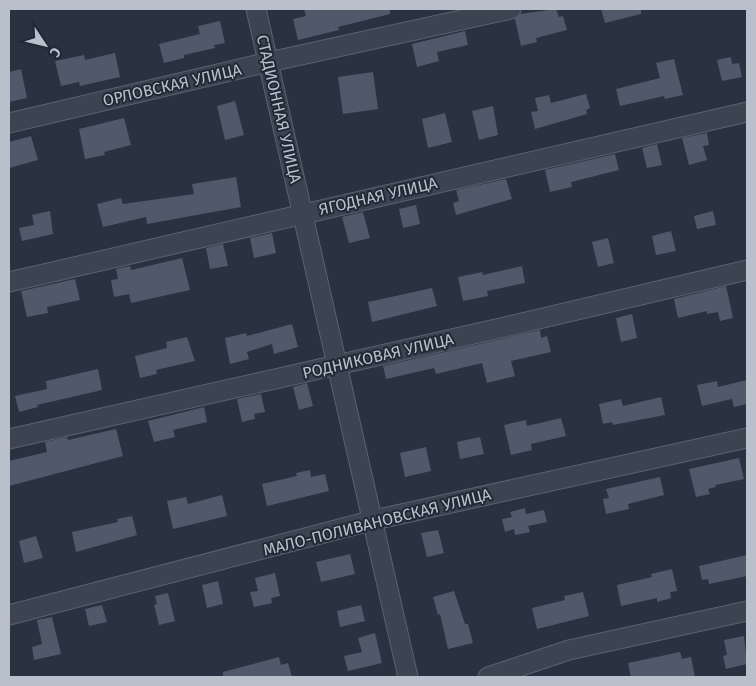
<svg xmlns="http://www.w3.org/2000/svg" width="756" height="686" font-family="'Fira Sans',sans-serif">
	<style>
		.building { fill: #4f596a }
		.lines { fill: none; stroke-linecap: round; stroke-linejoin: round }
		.street-casing { stroke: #5b626e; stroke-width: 21 }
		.street { stroke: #3d4451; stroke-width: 19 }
		.labels { text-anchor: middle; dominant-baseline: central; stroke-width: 4; stroke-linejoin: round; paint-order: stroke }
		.street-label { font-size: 16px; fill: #bac0cb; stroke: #212937 }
	</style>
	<rect width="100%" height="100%" fill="#283241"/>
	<g class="building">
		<polygon points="304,9 390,9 390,14 338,27 339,30 298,40 293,19 306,16"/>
		<polygon points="556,9 559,17 563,16 567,30 536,38 537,42 521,46 515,19 520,14"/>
		<polygon points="601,9 641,9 641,14 605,23"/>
		<polygon points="220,21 225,43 214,45 215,48 184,55 184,58 164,63 159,44 200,34 198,26"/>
		<polygon points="465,31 468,45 437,52 439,61 417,67 412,44"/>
		<polygon points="115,53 120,77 80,86 79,82 61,86 55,61 84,55 85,60"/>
		<polygon points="731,57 732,64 739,63 742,77 722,81 717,60"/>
		<polygon points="674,59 683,95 665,99 664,96 620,106 616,89 660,78 656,63"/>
		<polygon points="21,69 27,98 9,102 9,72"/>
		<polygon points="373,72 378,109 343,114 338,77"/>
		<polygon points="586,94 590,108 586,110 587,114 535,129 531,112 538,111 535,98 549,95 551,103"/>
		<polygon points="235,101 244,135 225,140 217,106"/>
		<polygon points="493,106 498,135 479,140 472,111"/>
		<polygon points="445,113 452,142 428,148 422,119"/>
		<polygon points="124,118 131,145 104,152 105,155 85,159 79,129"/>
		<polygon points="707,133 709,145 703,146 707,160 689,165 682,138"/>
		<polygon points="31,136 38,160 9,168 9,142"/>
		<polygon points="657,144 662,165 647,168 642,148"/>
		<polygon points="615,154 619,170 571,182 572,187 550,192 545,170"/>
		<polygon points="236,177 241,207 147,224 146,217 103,227 97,204 121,198 123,204 194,194 192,184"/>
		<polygon points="506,179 512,199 456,215 453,203 459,201 456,190"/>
		<polygon points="416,205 420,224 403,228 399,209"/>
		<polygon points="50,211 53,234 22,241 19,228 34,225 32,215"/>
		<polygon points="713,211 716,225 697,229 694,216"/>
		<polygon points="363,212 370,238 349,243 342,217"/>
		<polygon points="671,231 676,251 656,255 652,236"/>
		<polygon points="272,233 276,253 254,258 250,238"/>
		<polygon points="608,238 614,263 598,267 592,242"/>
		<polygon points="223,244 228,266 210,269 206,248"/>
		<polygon points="182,258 190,290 131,303 129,294 114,297 111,280 118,279 116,269 130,266 131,270"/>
		<polygon points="522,266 525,283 487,291 488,296 463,301 458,277 482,272 483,275"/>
		<polygon points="75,279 80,300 47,307 48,313 27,317 21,291"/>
		<polygon points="726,286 733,318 720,321 718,312 707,314 707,311 678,318 674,299"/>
		<polygon points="432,288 437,306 372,322 368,302"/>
		<polygon points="632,314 637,338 621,342 616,318"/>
		<polygon points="292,324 298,347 274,354 272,344 247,352 249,359 230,364 225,338 246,333 247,336"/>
		<polygon points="540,330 541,338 547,336 551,352 511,361 515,376 487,383 482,363 436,374 434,368 386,379 383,366"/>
		<polygon points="187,337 195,361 156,370 157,374 140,378 135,356 167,348 166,342"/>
		<polygon points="98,369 102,390 37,405 38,407 19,412 15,396 47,389 46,381"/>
		<polygon points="747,380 747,404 734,407 732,399 702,406 697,385 717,381 718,387"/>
		<polygon points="307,383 313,406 299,410 293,387"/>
		<polygon points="261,394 265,412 254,414 255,419 242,422 237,399"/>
		<polygon points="661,397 665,415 613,425 612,422 603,424 599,404 621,399 623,406"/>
		<polygon points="204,407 207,422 173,430 175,437 154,442 148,421"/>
		<polygon points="561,418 566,436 531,444 532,450 511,455 504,425 526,420 527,426"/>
		<polygon points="116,429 123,456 9,486 9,461 47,452 45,442 67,437 68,440"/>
		<polygon points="480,437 484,454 460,459 457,442"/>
		<polygon points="426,447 431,471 405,477 400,453"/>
		<polygon points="739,458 744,479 715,485 716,487 708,489 710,494 696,497 689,469"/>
		<polygon points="310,470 311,477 325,474 329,491 267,506 262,484 297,476 296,473"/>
		<polygon points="660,477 664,495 628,504 629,509 606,514 603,499 609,498 606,489"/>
		<polygon points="222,495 227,516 173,529 167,501 186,497 188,504"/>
		<polygon points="525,508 526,514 544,510 547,522 528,526 530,532 515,535 514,529 505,532 502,519 512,517 510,512"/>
		<polygon points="132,516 137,535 76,552 72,532 118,522 117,519"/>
		<polygon points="438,530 444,553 427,557 421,533"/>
		<polygon points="36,536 43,558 24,563 19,541"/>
		<polygon points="350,554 355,574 321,582 316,562"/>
		<polygon points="747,555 747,576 709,584 708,579 702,580 699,566"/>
		<polygon points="672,569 677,591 670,592 671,598 657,602 657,598 621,606 617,585 652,577 651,574"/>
		<polygon points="275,573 280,596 271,598 272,603 254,607 250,592 258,591 255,578"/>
		<polygon points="218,581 223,604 207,608 202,585"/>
		<polygon points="454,591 465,624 468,624 473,643 448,649 440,614 438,615 433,597"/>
		<polygon points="583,592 589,616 537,629 532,608 565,600 564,596"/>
		<polygon points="168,593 175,621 159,625 154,605 157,604 155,596"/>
		<polygon points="102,605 107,622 89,626 85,609"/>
		<polygon points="361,605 365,621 340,627 337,611"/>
		<polygon points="52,617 61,654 34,660 32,647 42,644 37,620"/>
		<polygon points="375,633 382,663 348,671 344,656 362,652 358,638"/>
		<polygon points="744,636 747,664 726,669 723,656 727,655 724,640"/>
		<polygon points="680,652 682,659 691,657 695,677 631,677 628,663"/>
		<polygon points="279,657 281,665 288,663 292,677 223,677 223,672"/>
	</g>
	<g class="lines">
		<defs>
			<g id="street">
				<polyline points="256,9 408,677"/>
				<polyline points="9,123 269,62 511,9"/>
				<polyline points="9,282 747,112"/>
				<polyline points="9,439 496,329 747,270"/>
				<polyline points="9,615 374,520 747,438"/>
				<polyline points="488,677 569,650 747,611"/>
			</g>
		</defs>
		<use href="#street" class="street-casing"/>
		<use href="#street" class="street"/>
	</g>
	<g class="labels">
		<g class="street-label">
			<text transform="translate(172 85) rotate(-13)">ОРЛОВСКАЯ УЛИЦА</text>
			<text transform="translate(279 109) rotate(77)">СТАДИОННАЯ УЛИЦА</text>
			<text transform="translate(378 196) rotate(-13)">ЯГОДНАЯ УЛИЦА</text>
			<text transform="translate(378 356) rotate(-13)">РОДНИКОВАЯ УЛИЦА</text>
			<text transform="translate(377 522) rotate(-14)">МАЛО-ПОЛИВАНОВСКАЯ УЛИЦА</text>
		</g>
	</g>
	<rect width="756" height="686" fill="none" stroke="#bac0cb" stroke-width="20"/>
	<g transform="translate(45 45) rotate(125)" stroke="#212937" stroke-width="4" paint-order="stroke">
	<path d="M0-4L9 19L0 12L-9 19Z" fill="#bac0cb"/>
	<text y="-8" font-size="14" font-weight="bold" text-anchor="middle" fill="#bac0cb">С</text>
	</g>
</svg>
